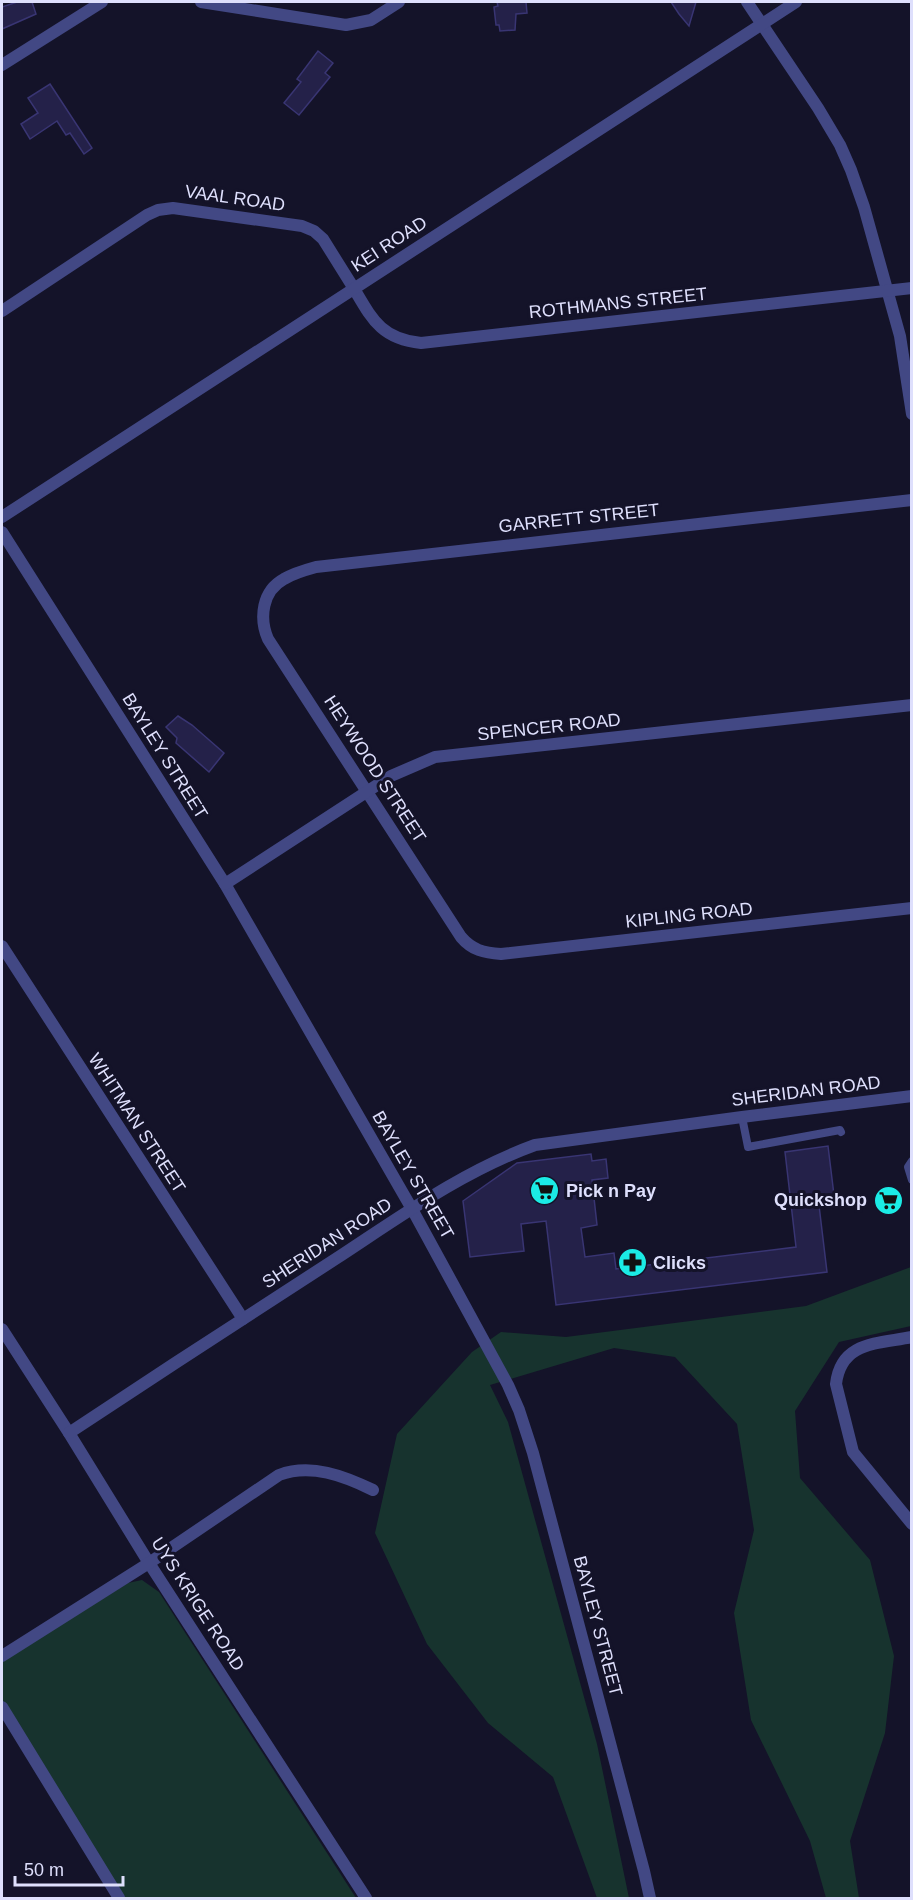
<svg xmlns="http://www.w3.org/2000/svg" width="913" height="1900" font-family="Arial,sans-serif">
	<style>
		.green { fill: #17332e }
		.building { fill: #242149; stroke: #393573; stroke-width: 1.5 }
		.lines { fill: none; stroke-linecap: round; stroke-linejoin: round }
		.lane { stroke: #424884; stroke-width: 8 }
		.street { stroke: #424884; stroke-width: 12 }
		.labels { text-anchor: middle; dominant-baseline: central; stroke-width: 6; stroke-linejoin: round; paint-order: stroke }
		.street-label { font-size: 18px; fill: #dedffc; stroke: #141329 }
		.poi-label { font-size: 18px; font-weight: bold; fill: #dedffc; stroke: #141329; text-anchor: start }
	</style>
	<rect width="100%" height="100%" fill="#141329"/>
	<g class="green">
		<polygon points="911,1267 911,1326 839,1342 795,1411 800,1478 870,1560 894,1656 885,1733 850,1841 859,1898 826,1898 810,1841 751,1720 734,1613 754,1530 737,1424 675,1357 614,1348 490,1385 508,1422 597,1744 629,1898 597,1898 553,1777 488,1723 427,1644 375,1533 397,1434 472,1352 501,1332 566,1337 806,1306"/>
		<polygon points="142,1580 159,1592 356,1898 121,1898 2,1701 2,1661 128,1583"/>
	</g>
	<g class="building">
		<polygon points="17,2 32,2 36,14 2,29 2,7"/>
		<polygon points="497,2 526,2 527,13 516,14 515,30 500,31 499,25 496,25 494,7 498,6"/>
		<polygon points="671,2 696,2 689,26 679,14"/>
		<polygon points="318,51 333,63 325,73 330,77 299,115 284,103 301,82 297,79"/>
		<polygon points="50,84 92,148 84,154 70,133 66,135 57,121 30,139 21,124 38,113 28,98"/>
		<polygon points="178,716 192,725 224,753 209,772 176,743 177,738 166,727"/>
		<polygon points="828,1146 834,1195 818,1197 827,1272 556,1305 546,1221 521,1224 524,1251 470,1257 463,1201 517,1163 591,1154 592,1161 606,1159 608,1178 592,1180 597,1225 581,1228 585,1257 614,1253 616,1269 796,1247 785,1152"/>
	</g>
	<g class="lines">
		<g class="lane">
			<polyline points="742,1117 748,1147 840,1130 841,1132"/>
			<polyline points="912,1161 908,1167 912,1180"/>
		</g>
		<g class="street">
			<polyline points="201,2 346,25 371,20 399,2"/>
			<polyline points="747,2 818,108 840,145 851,170 864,207 900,336 912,414"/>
			<polyline points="2,65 102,2"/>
			<path d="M2 311 147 215 158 210 173 208 302 226 314 231 323 239C333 255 343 271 353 287 372 319 381 339 421 343L912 288"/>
			<path d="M912 500 316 567C305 570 294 573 284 579 262 591 259 618 268 639L461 937C472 950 484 953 501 954L912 908"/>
			<polyline points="2,517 796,2"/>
			<polyline points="2,532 225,884 412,1209 508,1385 519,1410 533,1453 644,1871 650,1898"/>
			<polyline points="225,884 391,776 435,757 912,705"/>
			<polyline points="2,946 243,1319"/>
			<polyline points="2,1329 69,1433 149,1563 366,1898"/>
			<path d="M912 1337C878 1344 841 1341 836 1384L853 1452 912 1524"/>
			<path d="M69 1433C158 1374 247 1316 337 1258 401 1216 463 1171 535 1145L742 1117 912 1096"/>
			<path d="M2 1656 149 1563 279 1475C311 1463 344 1476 373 1490"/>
			<polyline points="2,1707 119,1898"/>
		</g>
	</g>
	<defs>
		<symbol id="supermarket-disc" viewBox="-11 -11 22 22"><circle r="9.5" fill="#1bebe5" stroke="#141329"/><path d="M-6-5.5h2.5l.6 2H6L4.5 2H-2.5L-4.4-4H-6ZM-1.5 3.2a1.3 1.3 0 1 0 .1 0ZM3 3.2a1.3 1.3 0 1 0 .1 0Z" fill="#111"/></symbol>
		<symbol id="pharmacy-disc" viewBox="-11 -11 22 22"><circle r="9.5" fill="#1bebe5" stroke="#141329"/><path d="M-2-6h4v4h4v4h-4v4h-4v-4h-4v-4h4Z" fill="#111"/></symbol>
	</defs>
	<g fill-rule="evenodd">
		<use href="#supermarket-disc" x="528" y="1174" width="33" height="33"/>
		<use href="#supermarket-disc" x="872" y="1184" width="33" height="33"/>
		<use href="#pharmacy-disc" x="616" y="1246" width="33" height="33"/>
	</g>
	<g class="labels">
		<g class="street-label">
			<text transform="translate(235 198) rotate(8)">VAAL ROAD</text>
			<text transform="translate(389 244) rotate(-33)">KEI ROAD</text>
			<text transform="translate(618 303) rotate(-6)">ROTHMANS STREET</text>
			<text transform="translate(579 518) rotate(-6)">GARRETT STREET</text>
			<text transform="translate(549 727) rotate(-6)">SPENCER ROAD</text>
			<text transform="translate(165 756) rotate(58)">BAYLEY STREET</text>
			<text transform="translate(375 769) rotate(57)">HEYWOOD STREET</text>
			<text transform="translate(689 915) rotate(-6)">KIPLING ROAD</text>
			<text transform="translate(806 1091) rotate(-7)">SHERIDAN ROAD</text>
			<text transform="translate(137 1123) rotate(57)">WHITMAN STREET</text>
			<text transform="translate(413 1175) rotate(60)">BAYLEY STREET</text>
			<text transform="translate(327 1243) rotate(-33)">SHERIDAN ROAD</text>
			<text transform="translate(198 1604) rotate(57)">UYS KRIGE ROAD</text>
			<text transform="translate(598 1626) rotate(75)">BAYLEY STREET</text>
		</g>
		<g class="poi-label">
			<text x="566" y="1191">Pick n Pay</text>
			<text x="867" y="1200" text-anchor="end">Quickshop</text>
			<text x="653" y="1263">Clicks</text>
		</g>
	</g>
	<rect width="913" height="1900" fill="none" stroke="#dedffc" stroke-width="6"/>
	<path d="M15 1876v9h108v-9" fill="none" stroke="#dedffc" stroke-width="3"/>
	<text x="24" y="1876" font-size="18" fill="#dedffc" stroke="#141329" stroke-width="4.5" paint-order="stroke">50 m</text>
</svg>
